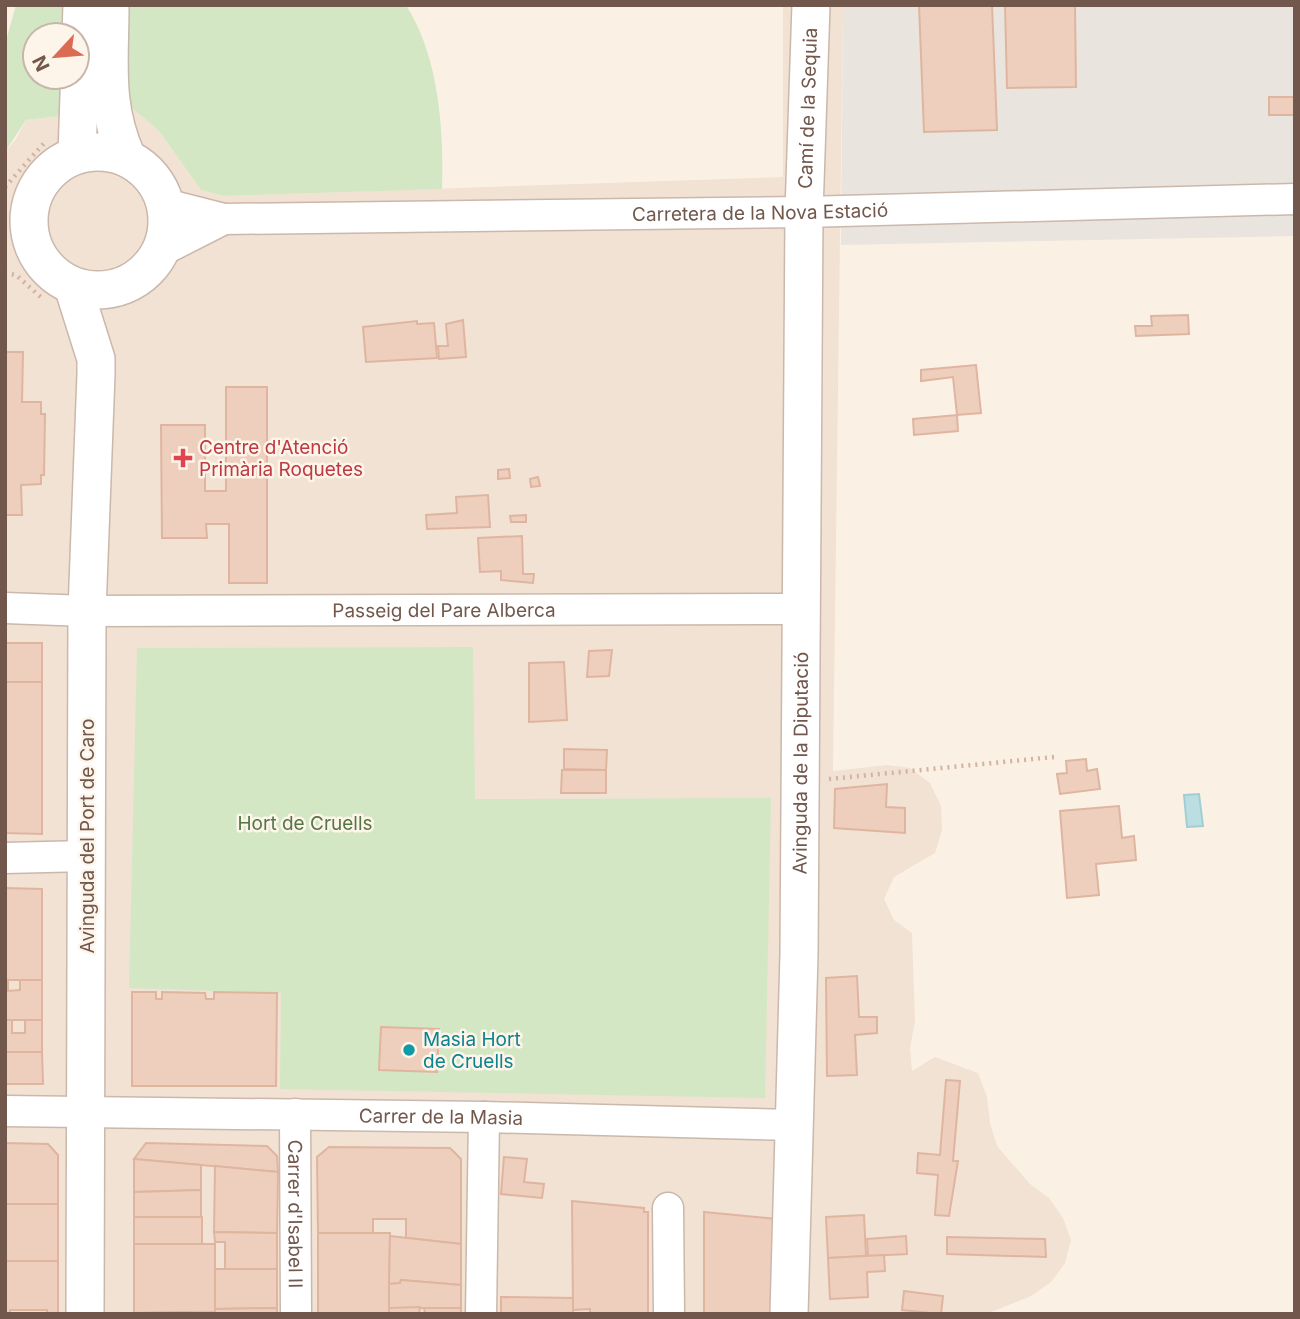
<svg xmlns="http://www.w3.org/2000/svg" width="1300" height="1319" font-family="Inter,sans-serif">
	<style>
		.residential { fill: #f1e2d3 }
		.industrial { fill: #eae4de }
		.green { fill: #d4e7c4; fill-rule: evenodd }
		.water { fill: #badee2; stroke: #a1ced3; stroke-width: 2 }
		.building { fill: #eecfbe; stroke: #dfb5a0; stroke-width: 2 }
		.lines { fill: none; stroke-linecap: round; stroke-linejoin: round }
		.minor-casing { stroke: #cbb8ac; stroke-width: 33 }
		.tertiary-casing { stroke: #cbb8ac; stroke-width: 40 }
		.path { stroke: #d2b2a1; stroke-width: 4.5; stroke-dasharray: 2 5; stroke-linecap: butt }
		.minor { stroke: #fff; stroke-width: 30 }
		.tertiary { stroke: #fff; stroke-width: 37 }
		.health-dot { fill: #e0444e; stroke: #fef5ea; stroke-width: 2.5 }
		.culture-dot { fill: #0f9aa8; stroke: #fef5ea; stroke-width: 2.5 }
		.labels { text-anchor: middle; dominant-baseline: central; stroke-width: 5; stroke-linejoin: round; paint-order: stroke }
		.street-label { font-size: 19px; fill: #71574c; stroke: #fef5ea }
		.health-label { font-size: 19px; fill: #be3a42; stroke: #fef5ea; text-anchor: start }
		.park-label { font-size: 19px; fill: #557645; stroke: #fef5ea }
		.culture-label { font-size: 19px; fill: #0d838f; stroke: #fef5ea; text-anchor: start }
	</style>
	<rect width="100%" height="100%" fill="#faf1e4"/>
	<polygon class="residential" points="783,5 843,5 833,771 887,765 910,768 930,783 941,806 942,830 935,853 894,877 884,899 894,920 912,933 915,1021 910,1048 912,1071 935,1057 978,1073 987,1097 990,1123 997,1146 1030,1184 1049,1198 1063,1218 1071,1240 1065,1263 1051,1282 1031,1296 986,1314 5,1314 5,152 16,139 26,120 132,108 159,131 201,190 223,196 783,177"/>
	<polygon class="industrial" points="843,5 1295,5 1295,236 841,245"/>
	<g class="green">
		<path d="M16 5H406C439 57 444 129 442 189L223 196 201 190 159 131 132 108 26 120 5 152V44ZM35 35H77V77H35Z"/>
		<polygon points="473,647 475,799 771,798 765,1098 280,1089 281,993 129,988 137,648"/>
	</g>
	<polygon class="water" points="1199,794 1203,826 1187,827 1184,795"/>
	<g class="building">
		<polygon points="919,5 992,5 997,130 924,132"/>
		<polygon points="1005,5 1075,5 1076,87 1007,88"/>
		<rect x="1269" y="97" width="26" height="18"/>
		<polygon points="1188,315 1189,334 1136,336 1135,326 1152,326 1151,316"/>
		<polygon points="463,320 466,357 439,359 438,346 448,346 446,324"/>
		<polygon points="417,321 417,324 434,323 437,358 366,362 363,327"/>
		<polygon points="5,352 23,352 22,402 41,402 41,414 45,414 44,475 41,475 41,484 21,485 22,515 5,515"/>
		<polygon points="976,365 981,413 957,415 953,377 921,381 921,370"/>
		<polygon points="226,387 267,387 267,583 229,583 229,524 206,524 207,538 162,538 161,425 205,425 205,491 226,491"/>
		<polygon points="957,415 958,431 914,435 913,419"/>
		<polygon points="509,469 510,478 498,479 498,470"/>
		<polygon points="538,477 540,486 531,487 530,479"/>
		<polygon points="488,495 490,527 427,529 426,515 457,513 456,497"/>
		<polygon points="526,515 526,522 511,522 510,516"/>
		<polygon points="522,536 523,574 534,574 533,583 501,580 501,571 480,572 478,538"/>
		<rect x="5" y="643" width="37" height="39"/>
		<polygon points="612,650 609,676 587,677 589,651"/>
		<polygon points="564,662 567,720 529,722 529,663"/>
		<polygon points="5,682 42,682 42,834 5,833"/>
		<polygon points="564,749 607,750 606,770 564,769"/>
		<polygon points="1086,759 1087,771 1097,769 1100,789 1060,794 1057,774 1067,773 1066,761"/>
		<polygon points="562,770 606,770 606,793 561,793"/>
		<polygon points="887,784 886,807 905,808 905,833 834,828 835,789"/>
		<polygon points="1119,806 1122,838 1134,836 1136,860 1096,864 1099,895 1067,898 1060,811"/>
		<polygon points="5,888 42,889 42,980 5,980"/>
		<polygon points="857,976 859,1017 877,1017 877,1033 855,1035 857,1075 827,1076 826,978"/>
		<polygon points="5,980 8,980 8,991 20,990 20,980 42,980 42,1020 5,1020"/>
		<polygon points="132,992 156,992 156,999 162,999 162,992 205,993 206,999 214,999 214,992 277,993 276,1086 132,1086"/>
		<polygon points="5,1020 12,1020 12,1033 25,1033 25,1020 42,1020 42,1052 6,1052"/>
		<polygon points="381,1027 439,1029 437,1072 379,1070"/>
		<polygon points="6,1052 42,1052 43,1084 5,1084"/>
		<polygon points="946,1080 960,1081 953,1161 958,1161 949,1216 935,1215 938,1175 917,1173 918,1153 940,1155"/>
		<polygon points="5,1143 48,1144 58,1155 58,1204 5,1204"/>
		<polygon points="146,1143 267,1146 277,1156 278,1172 134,1159"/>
		<polygon points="329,1147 450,1148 461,1159 461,1244 406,1238 406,1219 373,1219 373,1234 318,1233 317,1157"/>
		<polygon points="504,1157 527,1159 524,1182 544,1184 542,1198 501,1194"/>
		<polygon points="134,1159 201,1165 201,1190 134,1192"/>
		<polygon points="215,1166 278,1172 277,1233 214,1232"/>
		<polygon points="201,1190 201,1217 134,1217 134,1192"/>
		<polygon points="572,1201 644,1208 644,1212 648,1212 648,1314 590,1314 590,1309 573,1310"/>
		<rect x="5" y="1204" width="53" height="57"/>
		<polygon points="704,1212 787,1220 787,1314 704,1314"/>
		<polygon points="864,1215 866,1256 828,1258 826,1217"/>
		<rect x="134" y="1217" width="68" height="27"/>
		<polygon points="214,1232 277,1233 277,1269 225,1269 225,1242 215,1242"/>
		<polygon points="318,1233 390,1233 389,1313 318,1313"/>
		<polygon points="390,1236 461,1244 461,1285 401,1280 400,1283 389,1284"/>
		<polygon points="906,1236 907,1254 868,1256 867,1239"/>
		<polygon points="947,1237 1045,1239 1046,1257 947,1254"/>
		<polygon points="134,1244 215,1244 215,1312 134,1313"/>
		<polygon points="884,1255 885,1271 867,1272 868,1297 830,1299 828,1258"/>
		<polygon points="5,1261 58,1261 58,1314 47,1314 47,1310 10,1310 10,1314 5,1314"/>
		<polygon points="215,1269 277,1269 277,1308 215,1309"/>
		<polygon points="401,1280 461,1285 461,1308 389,1308 389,1284 400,1283"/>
		<polygon points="904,1291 943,1296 941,1314 902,1310"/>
		<polygon points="501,1297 573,1298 573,1314 501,1314"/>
		<polygon points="420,1307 419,1314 389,1314 389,1308"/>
		<polygon points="277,1308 277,1314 215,1314 215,1309"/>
		<polygon points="424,1308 461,1308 461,1314 425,1314"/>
		<polygon points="192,1312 192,1314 134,1314 134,1313"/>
	</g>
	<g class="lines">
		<defs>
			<g id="minor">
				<path id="s1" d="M165 204 224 219 804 212 1295 199"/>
				<polyline points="161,251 224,219"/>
				<path id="s2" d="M5 608 87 611 801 609"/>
				<polyline points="5,858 87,856"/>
				<path id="s3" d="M5 1111 484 1117 794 1125"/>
				<path id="s4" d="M295 1114 296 1314"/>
				<polyline points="668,1208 669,1314"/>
				<polyline points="481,1314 484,1117"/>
			</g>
			<g id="tertiary">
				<path d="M110 5C110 62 103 105 127 158"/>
				<circle cx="98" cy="221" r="69"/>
				<polyline points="77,155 82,5"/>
				<polyline points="73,286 96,359 96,374 87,611 85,1314"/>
				<path id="s5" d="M789 1314 799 954 804 212 811 5"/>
			</g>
		</defs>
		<use href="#minor" class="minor-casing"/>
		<use href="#tertiary" class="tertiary-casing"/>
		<g class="path">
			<polyline points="5,187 45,142"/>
			<polyline points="5,273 16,275 44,300"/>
			<polyline points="829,779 1054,757"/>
		</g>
		<use href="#minor" class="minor"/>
		<use href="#tertiary" class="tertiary"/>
	</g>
	<path class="health-dot" d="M179.5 447.5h7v7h7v7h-7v7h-7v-7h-7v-7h7z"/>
	<circle class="culture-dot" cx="409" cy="1050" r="7"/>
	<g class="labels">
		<g class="street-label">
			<text stroke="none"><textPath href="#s5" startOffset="1206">Camí de la Sequia</textPath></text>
			<text stroke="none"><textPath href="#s1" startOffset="597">Carretera de la Nova Estació</textPath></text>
			<text stroke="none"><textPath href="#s2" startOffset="439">Passeig del Pare Alberca</textPath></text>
			<text stroke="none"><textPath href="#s5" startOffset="551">Avinguda de la Diputació</textPath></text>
			<text transform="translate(87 836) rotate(-90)">Avinguda del Port de Caro</text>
			<text stroke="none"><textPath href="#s3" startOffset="436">Carrer de la Masia</textPath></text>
			<text stroke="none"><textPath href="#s4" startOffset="100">Carrer d'Isabel II</textPath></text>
		</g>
		<g class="health-label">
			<text x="199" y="447">Centre d'Atenció<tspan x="199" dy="22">Primària Roquetes</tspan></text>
		</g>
		<g class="park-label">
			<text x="305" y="823">Hort de Cruells</text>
		</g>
		<g class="culture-label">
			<text x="423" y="1039">Masia Hort<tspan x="423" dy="22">de Cruells</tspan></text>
		</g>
	</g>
	<rect width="1300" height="1319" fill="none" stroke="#71574c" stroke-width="14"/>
	<g transform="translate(56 56) rotate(244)"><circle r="33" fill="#fef5ea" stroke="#c6b6ab" stroke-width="2"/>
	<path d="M0-5L12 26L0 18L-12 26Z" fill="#db6b52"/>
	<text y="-10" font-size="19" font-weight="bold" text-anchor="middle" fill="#71574c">N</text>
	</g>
</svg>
